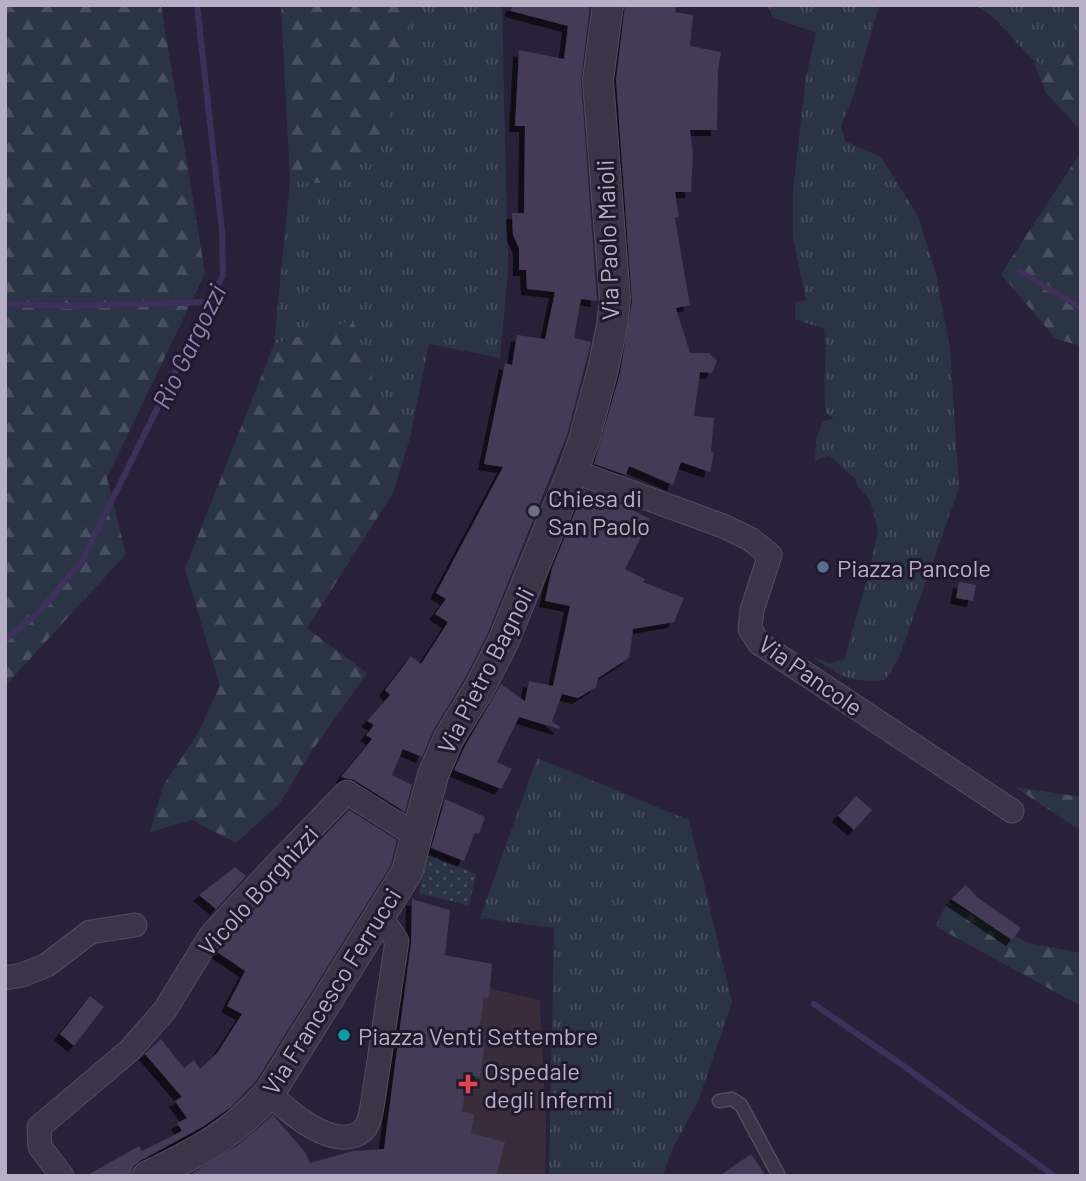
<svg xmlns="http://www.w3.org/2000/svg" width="1086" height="1181" font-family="Barlow,sans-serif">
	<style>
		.medical { fill: #392d3b }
		.grass { fill: url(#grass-tufts) }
		.forest { fill: url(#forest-firs) }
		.park { fill: url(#park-dots) }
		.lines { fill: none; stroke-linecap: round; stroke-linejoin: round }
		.stream { stroke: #3e305a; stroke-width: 6 }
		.building { fill: #443a57; filter: url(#shadow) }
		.service-casing { stroke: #544c61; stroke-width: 15 }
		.minor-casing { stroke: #544c61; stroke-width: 25 }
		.tertiary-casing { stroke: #544c61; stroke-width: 32 }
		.service { stroke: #3c3549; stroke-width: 12 }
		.minor { stroke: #3c3549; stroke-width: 23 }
		.tertiary { stroke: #3c3549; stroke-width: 30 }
		.worship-dot { fill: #6b7280; stroke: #211a2e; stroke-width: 2.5 }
		.service-dot { fill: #5c6f8a; stroke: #211a2e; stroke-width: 2.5 }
		.culture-dot { fill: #0f9aa8; stroke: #211a2e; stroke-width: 2.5 }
		.health-dot { fill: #e0444e; stroke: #211a2e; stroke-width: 2.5 }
		.labels { text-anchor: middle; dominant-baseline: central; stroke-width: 6; stroke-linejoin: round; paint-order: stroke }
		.street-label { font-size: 24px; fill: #b8afc6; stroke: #211a2e }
		.poi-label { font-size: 24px; fill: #b8afc6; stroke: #211a2e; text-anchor: start }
		.water-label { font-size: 26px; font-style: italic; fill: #907fb2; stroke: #211a2e }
	</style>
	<defs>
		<pattern id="grass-tufts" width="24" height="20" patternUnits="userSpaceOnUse" patternTransform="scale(1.75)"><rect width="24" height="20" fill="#2b3445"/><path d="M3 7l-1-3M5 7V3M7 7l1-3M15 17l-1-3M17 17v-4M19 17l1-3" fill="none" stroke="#484f5e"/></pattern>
		<pattern id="forest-firs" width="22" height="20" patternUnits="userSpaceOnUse" patternTransform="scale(1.75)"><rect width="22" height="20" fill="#2b3445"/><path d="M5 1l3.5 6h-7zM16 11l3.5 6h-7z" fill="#484f5e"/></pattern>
		<pattern id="park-dots" width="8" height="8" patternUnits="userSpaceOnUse" patternTransform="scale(1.75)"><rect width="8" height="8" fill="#2b3445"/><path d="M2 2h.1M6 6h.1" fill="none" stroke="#484f5e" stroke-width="1.8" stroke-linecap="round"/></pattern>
		<filter id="shadow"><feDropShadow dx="-6" dy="6" stdDeviation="0" flood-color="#0009"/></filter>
	</defs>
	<rect width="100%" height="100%" fill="#292139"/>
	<polygon class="medical" points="408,952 425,955 483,987 540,1000 546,1125 545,1176 375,1176 372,1151 384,1148 403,1010"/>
	<g class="grass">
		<polygon points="420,5 502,5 508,270 500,358 429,344 410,438 383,411 353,320 274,344 290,181 335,184 386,123 399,50"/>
		<path d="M767 5H879L854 94 841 126 845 141 881 157 918 216 936 274 950 349 959 488 898 660 885 680C848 683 840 676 812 656L829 663 844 660 868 577 878 530 870 500 858 487 856 480 830 456 822 457 815 462 816 440 823 421 834 419 826 413C822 385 828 357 824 329L795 319V302L806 300 793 237V190L806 77 816 33 774 18Z"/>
		<path d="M974 5H1081V28L1062 63 1046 68C1018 53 1004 18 974 5Z"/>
		<polygon points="537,758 689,820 732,1002 699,1099 674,1146 662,1176 549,1176 554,928 480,918"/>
	</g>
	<g class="forest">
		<polygon points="5,5 161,5 205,273 107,478 126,554 5,686"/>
		<polygon points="281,5 420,5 399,50 386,123 363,162 335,184 290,181"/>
		<polygon points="1081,28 1081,130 1046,93 1034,62 1046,68 1062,63"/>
		<polygon points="1081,152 1081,346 1056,339 1001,274"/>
		<polygon points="353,320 383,411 410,438 393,493 307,628 367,673 311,752 280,803 236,843 192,820 150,832 163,786 198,733 220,686 185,569 274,344"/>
		<polygon points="1015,787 1081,797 1081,831"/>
		<polygon points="948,902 1029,943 1081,953 1081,1006 935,926"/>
	</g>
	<polygon class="park" points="427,853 476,874 469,906 419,893"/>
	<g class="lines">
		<g class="stream">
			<polyline points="1019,271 1081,308"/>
			<polyline points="5,304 69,306 210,302"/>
			<polyline points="5,640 41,610 82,561 223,275 222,231 197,5"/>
			<polyline points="814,1004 908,1069 1054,1176"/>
		</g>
	</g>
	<g class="building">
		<polygon points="512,5 590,5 581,81 597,301 581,299 574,338 591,342 567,435 487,635 464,680 434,729 422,757 403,749 392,775 412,785 405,812 354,780 341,777 372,739 366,735 374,725 367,721 390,695 385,690 411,656 421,664 448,622 435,614 446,599 436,593 503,467 484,464 505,363 512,365 517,335 545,339 555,292 527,289 526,270 519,270 519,248 513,235 512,213 524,213 525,126 515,126 519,50 564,59 568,26 511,11"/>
		<polygon points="625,5 677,5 675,12 693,15 690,46 721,52 718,71 717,130 690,130 693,155 691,192 675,192 679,216 675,218 690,305 676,308 690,353 709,353 717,361 712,373 700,372 694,416 714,418 711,452 714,453 710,472 681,462 673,485 629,466 626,475 594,464 620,373 632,301 616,80"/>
		<polygon points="584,490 617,502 650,519 625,569 645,579 643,582 684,598 674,622 633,629 629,658 598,678 596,687 578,698 562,694 552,721 560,727 559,729 519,717 497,762 512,769 501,789 454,770 465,746 501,684 525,701 529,681 553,686 570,606 545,601 552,568"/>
		<polygon points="959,582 976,585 973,601 956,598"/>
		<polygon points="856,796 872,810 854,830 838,816"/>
		<polygon points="445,799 485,817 479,834 475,833 464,861 431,848"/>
		<polygon points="349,810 397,840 391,865 256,1081 231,1107 204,1126 140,1161 133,1167 131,1176 86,1176 139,1146 142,1151 182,1131 177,1123 187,1118 175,1101 182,1097 145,1054 161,1039 184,1068 194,1060 200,1069 217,1053 242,1014 227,1006 245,971 217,952 222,944 268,894"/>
		<polygon points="235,867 246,876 216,909 199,895"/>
		<polygon points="966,885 977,897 1021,928 1012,940 951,899"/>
		<polygon points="412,899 450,910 445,955 492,964 489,998 484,997 479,1029 484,1029 482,1042 485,1042 480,1077 468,1075 462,1112 474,1114 471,1133 505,1142 496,1176 188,1176 238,1145 273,1115 305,1152 310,1163 353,1151 384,1149 411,943"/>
		<polygon points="90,996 104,1007 74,1046 60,1034"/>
		<polygon points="751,1154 766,1176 719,1176"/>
	</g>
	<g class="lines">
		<defs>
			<polyline id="service" points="719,1101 732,1099 741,1105 779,1176"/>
			<g id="minor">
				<polyline points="573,471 723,526 750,539 770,555 752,610 750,629 759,643 1012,811"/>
				<polyline points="5,978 22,975 47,965 90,932 135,925"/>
				<path d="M270 1092C286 1112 334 1151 361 1132 370 1126 371 1111 373 1101L397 941 380 916"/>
				<polyline points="62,1176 40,1147 39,1127 130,1050 165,1010 211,935 276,865 347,792 415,835"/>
			</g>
			<path id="tertiary" d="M148 1176C199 1152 232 1135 270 1092L407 872 433 775 449 738 479 689 503 642 573 471 584 440 603 369 612 325 615 299 598 80 608 5"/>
		</defs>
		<use href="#service" class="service-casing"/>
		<use href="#minor" class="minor-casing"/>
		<use href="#tertiary" class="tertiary-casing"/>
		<use href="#service" class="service"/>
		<use href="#minor" class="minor"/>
		<use href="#tertiary" class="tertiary"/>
	</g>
	<circle class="worship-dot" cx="534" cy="511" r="7"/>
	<circle class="service-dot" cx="823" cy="567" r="7"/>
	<circle class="culture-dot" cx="344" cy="1035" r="7"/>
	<path class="health-dot" d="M464.5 1073.5h7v7h7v7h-7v7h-7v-7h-7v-7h7z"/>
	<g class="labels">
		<g class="street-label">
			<text transform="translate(607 240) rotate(-92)">Via Paolo Maioli</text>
			<text transform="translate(485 670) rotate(-63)">Via Pietro Bagnoli</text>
			<text transform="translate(811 675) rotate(35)">Via Pancole</text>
			<text transform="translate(258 890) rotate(-48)">Vicolo Borghizzi</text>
			<text transform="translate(331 991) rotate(-58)">Via Francesco Ferrucci</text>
		</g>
		<g class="poi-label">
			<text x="548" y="497">Chiesa di<tspan x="548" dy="28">San Paolo</tspan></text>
			<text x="837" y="567">Piazza Pancole</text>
			<text x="358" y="1035">Piazza Venti Settembre</text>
			<text x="484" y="1070">Ospedale<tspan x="484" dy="28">degli Infermi</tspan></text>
		</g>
		<g class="water-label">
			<text transform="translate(188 346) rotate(-64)">Rio Gargozzi</text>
		</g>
	</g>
	<rect width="1086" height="1181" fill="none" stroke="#b8afc6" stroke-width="14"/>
</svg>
